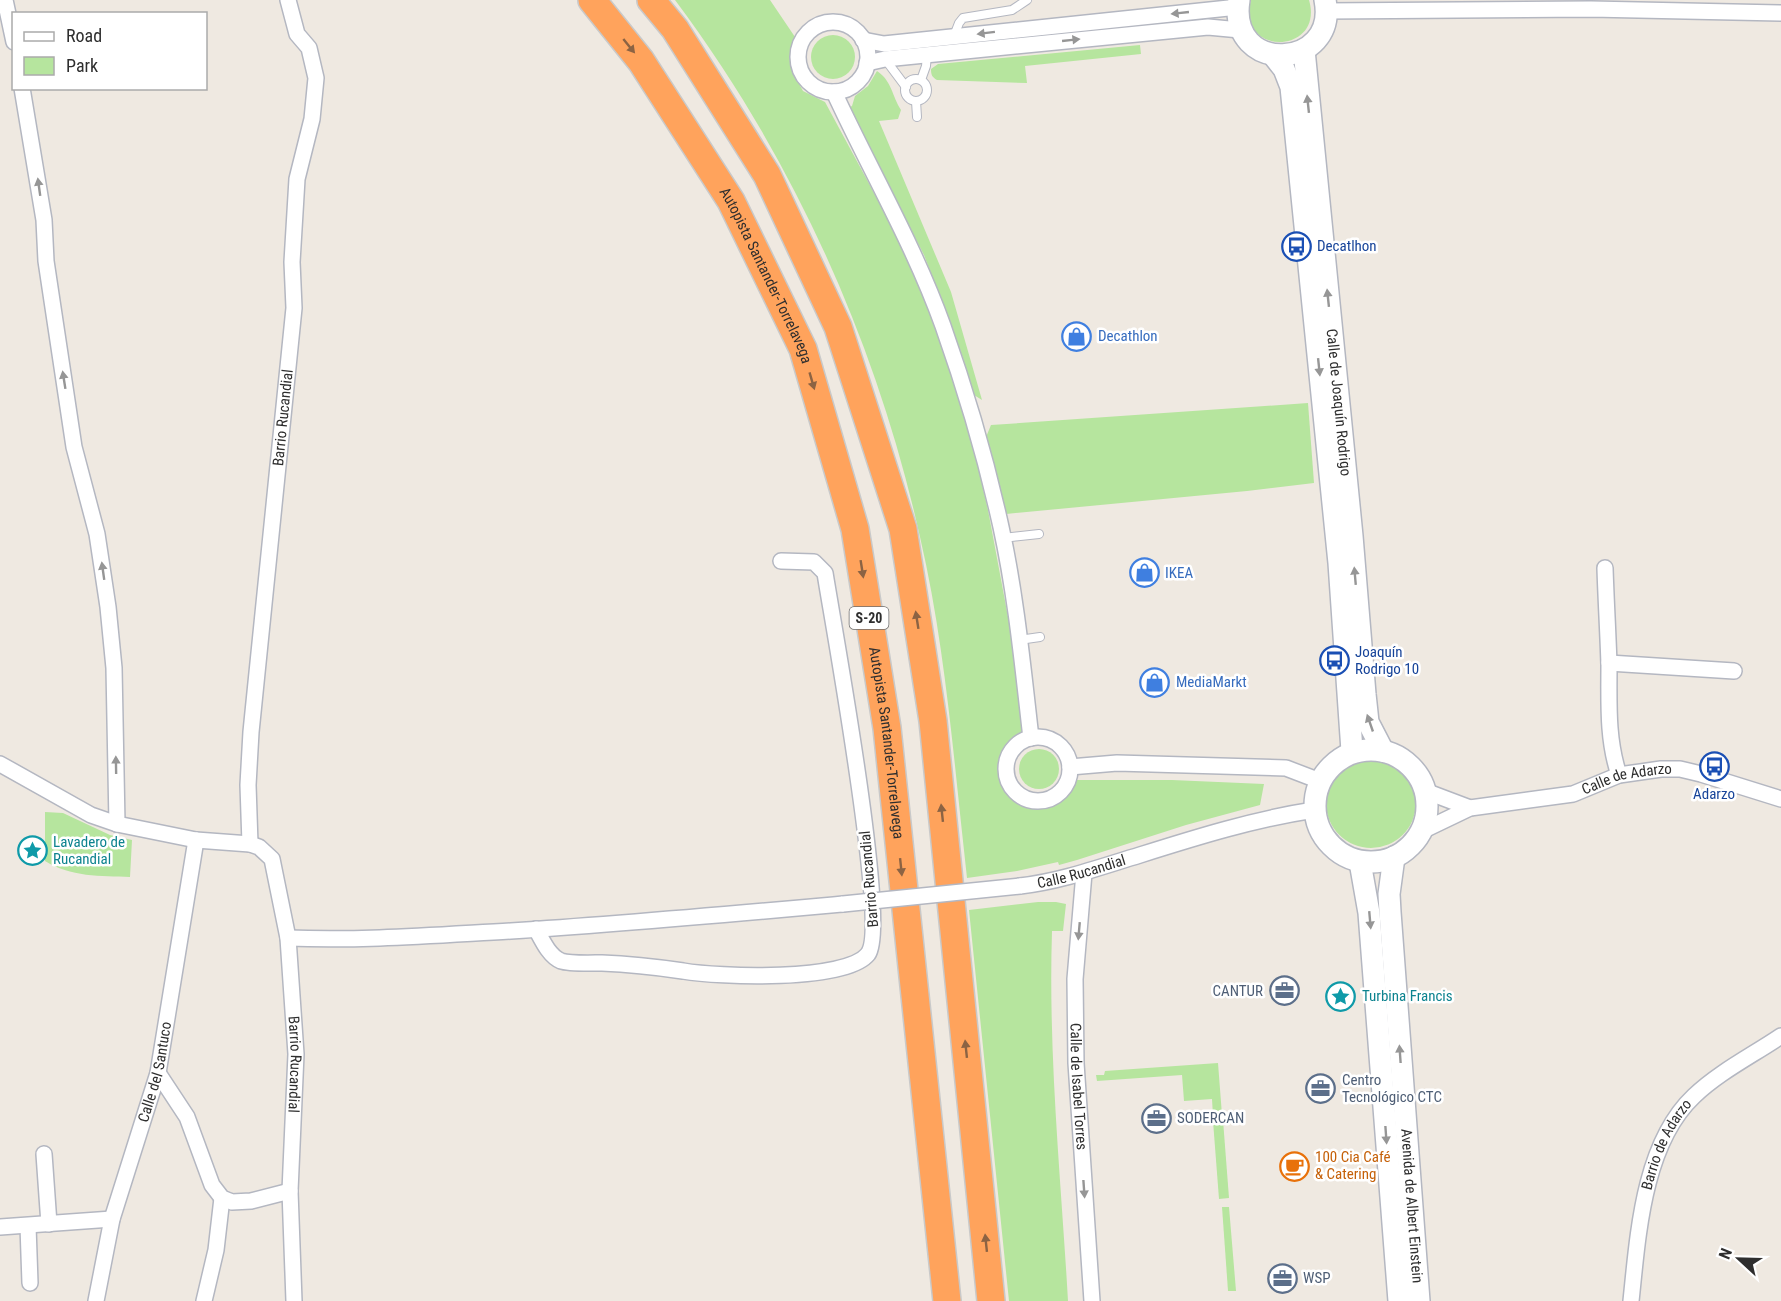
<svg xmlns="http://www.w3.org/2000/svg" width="1781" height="1301" font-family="'Roboto Condensed',sans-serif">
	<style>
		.green { fill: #b6e59e }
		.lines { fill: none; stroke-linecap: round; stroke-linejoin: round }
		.service-casing { stroke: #b4b7c1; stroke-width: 10 }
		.minor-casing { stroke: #b4b7c1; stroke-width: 18 }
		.secondary-casing { stroke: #b4b7c1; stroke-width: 24 }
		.motorway-casing { stroke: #c9c9c9; stroke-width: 30 }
		.service { stroke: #fff; stroke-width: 8 }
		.minor { stroke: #fff; stroke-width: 15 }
		.secondary { stroke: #fff; stroke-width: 21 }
		.motorway { stroke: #ffa35c; stroke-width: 27 }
		.minor-bridge-casing { stroke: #b4b7c1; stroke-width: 18; stroke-linecap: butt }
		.minor-bridge { stroke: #fff; stroke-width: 15 }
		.oneway { fill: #969696 }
		.oneway2 { fill: #8c6343 }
		.labels { text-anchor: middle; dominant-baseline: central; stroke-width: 5; stroke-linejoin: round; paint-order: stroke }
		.shield { fill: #fff; stroke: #6d6d6d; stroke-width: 1.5 }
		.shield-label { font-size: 14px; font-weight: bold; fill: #2e2e2e }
		.transit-label { font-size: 15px; fill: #164399; stroke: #fff; text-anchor: start }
		.street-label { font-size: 15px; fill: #2e2e2e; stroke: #fff }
		.shop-label { font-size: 15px; fill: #366cbe; stroke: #fff; text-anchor: start }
		.culture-label { font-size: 15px; fill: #0d838f; stroke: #fff; text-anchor: start }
		.service-label { font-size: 15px; fill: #4e5e75; stroke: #fff; text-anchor: start }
		.food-label { font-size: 15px; fill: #c56008; stroke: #fff; text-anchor: start }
	</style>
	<rect width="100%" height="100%" fill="#efe9e1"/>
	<g class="green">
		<path d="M675 0H770L795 37 792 71 803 91 825 102 893 228 934 321 946 356 976 458 988 510 1014 649 1025 733C1018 742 1008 745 1004 757 993 791 1028 822 1059 802 1067 796 1069 786 1076 780H1172L1264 784 1260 805 1186 825 1077 860 1059 865 1058 862 1017 871 967 878C954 764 946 649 920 537 877 344 794 159 675 0Z"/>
		<path d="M1251 0H1309C1325 55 1235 57 1251 0Z"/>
		<circle cx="833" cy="57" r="22"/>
		<path d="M1140 45 1141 54 1025 66 1027 83 937 80C932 77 931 75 931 69L938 64Z"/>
		<path d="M877 71C892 81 892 96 901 110L898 119 879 121 951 292 982 400 974 395 963 358 924 255 848 108 852 106 855 96 868 86Z"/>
		<polygon points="1308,403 1314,483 1247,491 1006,514 986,437 991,425"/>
		<circle cx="1039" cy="769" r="20"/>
		<circle cx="1371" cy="803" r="45"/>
		<path d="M45 812 63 813 110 835 132 840 130 877C101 876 70 877 45 861Z"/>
		<path d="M1038 902H1056L1066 904 1063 931H1052C1048 1055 1061 1178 1068 1301H1009L969 910Z"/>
		<polygon points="1218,1063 1222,1115 1213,1116 1212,1099 1184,1101 1182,1075 1097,1081 1096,1075 1104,1075 1105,1071"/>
		<polygon points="1223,1120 1229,1198 1219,1199 1213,1121"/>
		<polygon points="1222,1207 1229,1207 1236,1291 1228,1291"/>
	</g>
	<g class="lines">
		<defs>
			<g id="service">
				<polyline points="954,36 959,23 963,18 1012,10 1027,0"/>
				<polyline points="885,59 906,87"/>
				<circle cx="916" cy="90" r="11"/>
				<polyline points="921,80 926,66 927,55"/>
				<polyline points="916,101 917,117"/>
				<polyline points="1003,538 1039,534"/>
				<polyline points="1019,640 1040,637"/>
			</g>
			<g id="minor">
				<polyline points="5,0 14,42"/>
				<polyline points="1326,11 1591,9 1781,13"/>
				<circle cx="833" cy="57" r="35"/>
				<polyline points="863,40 884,44 1238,7"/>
				<polyline points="867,63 885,59 1208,27 1240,30"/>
				<polyline points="22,88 44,220 46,261 74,447 97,534 108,607 114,668 117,824"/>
				<path d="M834 92C870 170 914 245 943 326 966 391 986 459 1001 527 1016 595 1023 669 1031 738"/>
				<path d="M1605 568C1606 600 1608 633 1609 665 1609 703 1607 739 1619 775"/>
				<polyline points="1609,663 1734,671"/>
				<circle cx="1038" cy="769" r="32"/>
				<path id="s1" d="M0 764 91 815 117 824 196 840 250 844 259 847 272 859 288 938 296 1054 290 1191 294 1301"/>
				<polyline points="1070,767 1117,763 1286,768 1320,781"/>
				<polyline points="1425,791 1470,808"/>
				<path id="s2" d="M1420 832 1470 808 1573 794 1619 775 1661 769H1680L1701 774 1781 799"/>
				<path id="s3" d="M250 844 248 785 251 732 294 308 292 262 297 179 312 119 316 78 309 48 297 34 288 0"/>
				<path id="s4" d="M1084 873 1075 979 1076 1063 1092 1301"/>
				<path id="s5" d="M1020 886C1062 881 1100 867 1140 855 1197 837 1255 819 1314 810"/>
				<path d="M536 929C542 940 549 956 561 961 570 964 592 963 602 963 629 964 656 967 683 971 718 977 846 982 868 954 889 926 833 624 825 573L814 562 781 561"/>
				<path d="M288 938C362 941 437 935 511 931 622 924 732 914 843 904"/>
				<polyline points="158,1073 187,1117 212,1185 222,1198 232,1202 251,1201 290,1191"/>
				<polyline points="44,1154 49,1224"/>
				<polyline points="28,1226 30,1283"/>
				<polyline points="0,1227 112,1219"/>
				<path id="s6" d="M96 1301 112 1219 158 1073 196 840"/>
				<polyline points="204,1301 216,1250 222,1198"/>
				<path id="s7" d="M1631 1301C1638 1235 1643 1144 1694 1096 1719 1072 1753 1055 1781 1036"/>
			</g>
			<g id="secondary">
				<path d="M1239 0C1227 76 1339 70 1325 0"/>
				<path id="s8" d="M1304 50 1352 536 1365 694 1368 722 1383 751"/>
				<polyline points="1273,55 1284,69 1291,87 1339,563 1352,751"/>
				<circle cx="1371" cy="806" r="56"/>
				<path id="s9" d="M1394 857 1389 894 1390 912 1419 1301"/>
				<polyline points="1360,862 1369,913 1399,1301"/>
			</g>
			<g id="motorway">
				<path id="s10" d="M592 0 641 61 731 201 803 349 855 529 887 728 947 1301"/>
				<polyline points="651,0 675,29 767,175 838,327 903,529 933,721 991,1301"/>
			</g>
		</defs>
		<use href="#service" class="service-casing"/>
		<use href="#minor" class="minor-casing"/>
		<use href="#secondary" class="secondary-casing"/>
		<use href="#motorway" class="motorway-casing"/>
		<use href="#service" class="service"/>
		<use href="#minor" class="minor"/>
		<use href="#secondary" class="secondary"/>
		<use href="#motorway" class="motorway"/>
		<defs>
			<polyline id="minor-bridge" points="843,904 1020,886"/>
		</defs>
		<use href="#minor-bridge" class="minor-bridge-casing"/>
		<use href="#minor-bridge" class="minor-bridge"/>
	</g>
	<defs><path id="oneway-solid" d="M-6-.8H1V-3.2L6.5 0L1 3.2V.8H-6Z" transform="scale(1.5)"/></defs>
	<g class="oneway">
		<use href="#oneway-solid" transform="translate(1180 13) rotate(174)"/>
		<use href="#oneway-solid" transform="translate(986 33) rotate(173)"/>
		<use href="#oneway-solid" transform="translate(1071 40) rotate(-6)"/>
		<use href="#oneway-solid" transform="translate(1308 104) rotate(-96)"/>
		<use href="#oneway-solid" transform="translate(39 187) rotate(-98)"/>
		<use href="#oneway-solid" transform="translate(1328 298) rotate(-96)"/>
		<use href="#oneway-solid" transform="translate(1319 367) rotate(84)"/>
		<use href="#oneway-solid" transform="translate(64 380) rotate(-99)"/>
		<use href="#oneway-solid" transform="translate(103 571) rotate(-98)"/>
		<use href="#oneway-solid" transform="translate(1355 576) rotate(-95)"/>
		<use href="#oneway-solid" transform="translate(1370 723) rotate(-109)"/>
		<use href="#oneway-solid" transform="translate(116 765) rotate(-91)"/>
		<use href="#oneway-solid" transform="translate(1370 920) rotate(85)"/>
		<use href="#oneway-solid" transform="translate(1079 931) rotate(95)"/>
		<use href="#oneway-solid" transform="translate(1400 1054) rotate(-94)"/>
		<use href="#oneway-solid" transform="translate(1386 1135) rotate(86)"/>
		<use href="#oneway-solid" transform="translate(1084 1189) rotate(86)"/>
	</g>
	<g class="oneway2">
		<use href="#oneway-solid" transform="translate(629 46) rotate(51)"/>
		<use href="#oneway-solid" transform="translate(812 381) rotate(74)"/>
		<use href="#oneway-solid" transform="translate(862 569) rotate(81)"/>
		<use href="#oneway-solid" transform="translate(917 620) rotate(-99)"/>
		<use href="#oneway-solid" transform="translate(942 813) rotate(-96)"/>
		<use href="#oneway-solid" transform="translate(901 867) rotate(84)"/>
		<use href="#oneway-solid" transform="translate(966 1049) rotate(-96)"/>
		<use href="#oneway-solid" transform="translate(986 1243) rotate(-96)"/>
	</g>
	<defs>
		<symbol id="bus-ring" viewBox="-11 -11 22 22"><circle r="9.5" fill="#fff" stroke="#1a4fb4" stroke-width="1.5"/><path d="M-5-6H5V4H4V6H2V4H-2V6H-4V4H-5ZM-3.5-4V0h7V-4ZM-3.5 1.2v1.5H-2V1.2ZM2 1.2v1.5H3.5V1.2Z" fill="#1a4fb4"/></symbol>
		<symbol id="shop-ring" viewBox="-11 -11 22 22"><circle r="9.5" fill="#fff" stroke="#3f7fe0" stroke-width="1.5"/><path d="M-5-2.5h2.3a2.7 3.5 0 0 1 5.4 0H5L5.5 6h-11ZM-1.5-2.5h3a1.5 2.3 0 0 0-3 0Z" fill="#3f7fe0"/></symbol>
		<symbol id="sight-ring" viewBox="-11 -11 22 22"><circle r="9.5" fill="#fff" stroke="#0f9aa8" stroke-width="1.5"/><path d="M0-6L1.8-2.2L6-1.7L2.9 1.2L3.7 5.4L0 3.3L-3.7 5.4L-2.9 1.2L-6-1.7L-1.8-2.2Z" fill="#0f9aa8"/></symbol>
		<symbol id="office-ring" viewBox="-11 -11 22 22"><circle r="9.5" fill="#fff" stroke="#5c6f8a" stroke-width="1.5"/><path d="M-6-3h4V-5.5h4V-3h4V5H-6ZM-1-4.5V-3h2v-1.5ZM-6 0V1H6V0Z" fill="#5c6f8a"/></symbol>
		<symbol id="cafe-ring" viewBox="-11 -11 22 22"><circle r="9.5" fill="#fff" stroke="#e8710a" stroke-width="1.5"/><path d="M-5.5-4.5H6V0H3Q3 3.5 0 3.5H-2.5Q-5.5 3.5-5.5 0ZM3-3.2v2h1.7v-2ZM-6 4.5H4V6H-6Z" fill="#e8710a"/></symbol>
	</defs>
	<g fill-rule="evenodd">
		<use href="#bus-ring" x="1280" y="230" width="33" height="33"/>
		<use href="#shop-ring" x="1060" y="320" width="33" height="33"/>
		<use href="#shop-ring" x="1128" y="556" width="33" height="33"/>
		<use href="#bus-ring" x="1318" y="644" width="33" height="33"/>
		<use href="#shop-ring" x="1138" y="666" width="33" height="33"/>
		<use href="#bus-ring" x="1698" y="750" width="33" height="33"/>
		<use href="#sight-ring" x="16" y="834" width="33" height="33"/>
		<use href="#office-ring" x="1268" y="974" width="33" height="33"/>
		<use href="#sight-ring" x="1324" y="980" width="33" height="33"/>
		<use href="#office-ring" x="1304" y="1072" width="33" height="33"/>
		<use href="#office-ring" x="1140" y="1102" width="33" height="33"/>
		<use href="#cafe-ring" x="1278" y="1150" width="33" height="33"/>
		<use href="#office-ring" x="1266" y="1262" width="33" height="33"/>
	</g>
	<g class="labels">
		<rect class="shield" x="849.5" y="607" width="39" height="22" rx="4.5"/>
		<g class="shield-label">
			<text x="869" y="618">S-20</text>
		</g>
		<g class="transit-label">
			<text x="1317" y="246">Decatlhon</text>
			<text x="1355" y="652">Joaquín<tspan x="1355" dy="17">Rodrigo 10</tspan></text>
			<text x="1714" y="794" text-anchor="middle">Adarzo</text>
		</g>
		<g class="street-label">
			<text stroke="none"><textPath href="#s10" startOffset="327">Autopista Santander-Torrelavega</textPath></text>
			<text stroke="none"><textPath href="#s8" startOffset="354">Calle de Joaquín Rodrigo</textPath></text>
			<text stroke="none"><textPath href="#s3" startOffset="428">Barrio Rucandial</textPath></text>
			<text stroke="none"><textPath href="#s10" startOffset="813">Autopista Santander-Torrelavega</textPath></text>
			<text stroke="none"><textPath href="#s2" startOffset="216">Calle de Adarzo</textPath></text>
			<text stroke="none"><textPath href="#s5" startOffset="63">Calle Rucandial</textPath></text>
			<text transform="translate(869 879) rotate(-95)">Barrio Rucandial</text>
			<text stroke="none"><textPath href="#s1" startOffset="501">Barrio Rucandial</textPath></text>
			<text stroke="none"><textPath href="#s6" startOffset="237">Calle del Santuco</textPath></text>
			<text stroke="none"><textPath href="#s4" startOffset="214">Calle de Isabel Torres</textPath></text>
			<text stroke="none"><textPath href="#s7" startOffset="162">Barrio de Adarzo</textPath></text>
			<text stroke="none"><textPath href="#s9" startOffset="350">Avenida de Albert Einstein</textPath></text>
		</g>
		<g class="shop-label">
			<text x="1098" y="336">Decathlon</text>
			<text x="1165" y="573">IKEA</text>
			<text x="1176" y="682">MediaMarkt</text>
		</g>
		<g class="culture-label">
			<text x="53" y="842">Lavadero de<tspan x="53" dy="17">Rucandial</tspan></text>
			<text x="1362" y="996">Turbina Francis</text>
		</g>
		<g class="service-label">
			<text x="1263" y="991" text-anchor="end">CANTUR</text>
			<text x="1342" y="1080">Centro<tspan x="1342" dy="17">Tecnológico CTC</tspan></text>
			<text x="1177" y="1118">SODERCAN</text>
			<text x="1303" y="1278">WSP</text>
		</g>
		<g class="food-label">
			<text x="1315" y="1157">100 Cia Café<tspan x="1315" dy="17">&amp; Catering</tspan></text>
		</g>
	</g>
	<rect x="12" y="12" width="195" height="78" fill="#ffffff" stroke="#ababab" stroke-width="1.5"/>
	<rect x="24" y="32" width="30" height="9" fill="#ffffff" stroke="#ababab" stroke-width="1.5"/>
	<text x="66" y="42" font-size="18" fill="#2e2e2e">Road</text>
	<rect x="24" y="57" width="30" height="18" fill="#b6e59e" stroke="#ababab" stroke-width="1.5"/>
	<text x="66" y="72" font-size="18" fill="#2e2e2e">Park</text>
	<g transform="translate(1739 1259) rotate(292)" stroke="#ffffff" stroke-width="4.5" paint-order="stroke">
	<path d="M0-4.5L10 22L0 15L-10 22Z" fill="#2e2e2e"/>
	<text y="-9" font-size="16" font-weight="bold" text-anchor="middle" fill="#2e2e2e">N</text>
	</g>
</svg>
